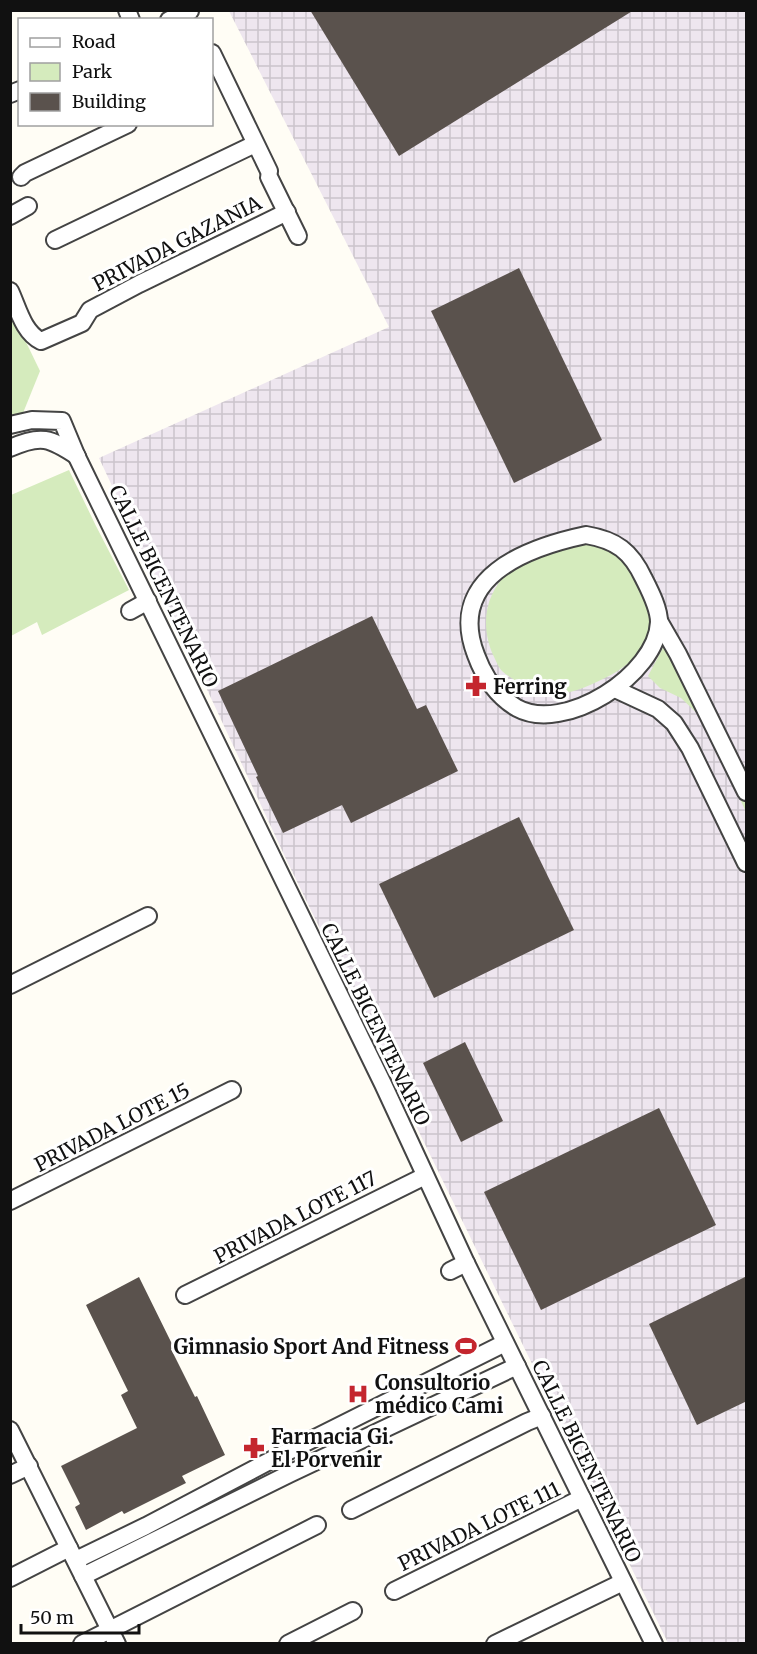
<svg xmlns="http://www.w3.org/2000/svg" width="757" height="1654" font-family="Merriweather,serif">
	<style>
		.industrial { fill: url(#industrial-grid) }
		.green { fill: #d5ebbd }
		.building { fill: #5a524d }
		.lines { fill: none; stroke-linecap: round; stroke-linejoin: round }
		.street-casing { stroke: #444; stroke-width: 20 }
		.street { stroke: #fff; stroke-width: 16 }
		.labels { text-anchor: middle; dominant-baseline: central; stroke-width: 6; stroke-linejoin: round; paint-order: stroke }
		.street-label { font-size: 20px; fill: #111; stroke: #fff }
		.poi-label { font-size: 20px; font-weight: bold; fill: #111; stroke: #fff; text-anchor: start }
	</style>
	<defs>
		<pattern id="industrial-grid" width="8" height="8" patternUnits="userSpaceOnUse" patternTransform="scale(1.5)"><rect width="8" height="8" fill="#eee6ef"/><path d="M0 4h8M4 0v8" fill="none" stroke="#cbc4cc"/></pattern>
	</defs>
	<rect width="100%" height="100%" fill="#fffdf5"/>
	<polygon class="industrial" points="229,11 746,11 746,1643 668,1643 287,861 99,458 389,327"/>
	<g class="green">
		<polygon points="10,309 40,371 23,413 11,418"/>
		<polygon points="69,470 96,526 129,590 42,635 37,622 11,636 11,495"/>
		<path d="M581 543 607 546 647 582C648 594 654 617 652 628 647 652 624 669 603 679 587 687 565 696 546 695 536 694 525 688 517 682 512 678 506 675 502 671 499 668 497 663 495 659 479 628 484 590 513 569 532 554 559 550 581 543Z"/>
		<polygon points="666,642 746,787 746,812 702,718 681,698 660,688 648,676"/>
	</g>
	<g class="building">
		<polygon points="310,10 634,10 399,156"/>
		<polygon points="519,268 602,440 514,483 431,311"/>
		<polygon points="372,616 417,709 426,705 458,771 351,823 342,805 283,833 256,777 258,776 218,691"/>
		<polygon points="519,817 574,930 434,998 379,884"/>
		<polygon points="465,1042 503,1121 461,1142 423,1063"/>
		<polygon points="659,1108 716,1225 541,1310 484,1192"/>
		<polygon points="747,1276 747,1401 697,1425 649,1324"/>
		<polygon points="139,1277 174,1348 171,1349 195,1397 197,1396 225,1455 182,1476 186,1483 124,1514 122,1511 86,1530 75,1507 80,1504 61,1466 137,1428 121,1395 128,1391 86,1305"/>
	</g>
	<g class="lines">
		<defs>
			<g id="street">
				<polyline points="127,10 131,20"/>
				<polyline points="169,20 190,11"/>
				<polyline points="212,53 269,171"/>
				<polyline points="10,94 20,90"/>
				<polyline points="21,177 25,173 128,124"/>
				<polyline points="269,177 298,236"/>
				<polyline points="10,216 28,206"/>
				<polyline points="55,240 255,144"/>
				<path d="M10 291C18 308 23 332 41 341L82 323 90 310 139 284 287 212"/>
				<polyline points="10,425 32,420 62,421 77,457 383,1084 466,1263 654,1644"/>
				<path d="M10 448C41 434 50 438 77 456"/>
				<path d="M586 535C616 540 631 551 644 579 650 591 659 608 659 622 657 675 564 734 517 708 497 696 484 677 476 655 446 578 525 548 586 535Z"/>
				<polyline points="130,611 148,601"/>
				<polyline points="659,621 678,654 746,792"/>
				<polyline points="615,689 658,709 674,723 690,748 746,863"/>
				<polyline points="10,985 148,916"/>
				<polyline points="10,1201 232,1090"/>
				<polyline points="450,1271 466,1263"/>
				<polyline points="185,1295 425,1176"/>
				<polyline points="10,1430 117,1644"/>
				<polyline points="10,1475 29,1466"/>
				<polyline points="351,1510 527,1422 542,1416"/>
				<polyline points="76,1560 146,1526 279,1456 505,1343"/>
				<polyline points="83,1576 289,1474 517,1366"/>
				<polyline points="10,1578 69,1548"/>
				<polyline points="394,1591 582,1498"/>
				<polyline points="82,1644 317,1525"/>
				<polyline points="288,1644 353,1611"/>
				<polyline points="495,1644 623,1582"/>
			</g>
		</defs>
		<use href="#street" class="street-casing"/>
		<use href="#street" class="street"/>
	</g>
	<defs>
		<symbol id="pharmacy-bare" viewBox="-9 -9 18 18"><path d="M-2-6h4v4h4v4h-4v4h-4v-4h-4v-4h4Z" fill="#c4262e" stroke="#fff" stroke-width="2.5" paint-order="stroke"/></symbol>
		<symbol id="stadium-bare" viewBox="-9 -9 18 18"><path d="M0-5a6.5 5 0 1 0 0 10a6.5 5 0 1 0 0-10ZM-3.5-1.8h7v3.6h-7Z" fill="#c4262e" stroke="#fff" stroke-width="2.5" paint-order="stroke"/></symbol>
		<symbol id="hospital-bare" viewBox="-9 -9 18 18"><path d="M-5-5h3v3.5h4V-5h3V5h-3V1.5h-4V5h-3Z" fill="#c4262e" stroke="#fff" stroke-width="2.5" paint-order="stroke"/></symbol>
	</defs>
	<g fill-rule="evenodd">
		<use href="#pharmacy-bare" x="461" y="671" width="30" height="30"/>
		<use href="#stadium-bare" x="451" y="1331" width="30" height="30"/>
		<use href="#hospital-bare" x="343" y="1379" width="30" height="30"/>
		<use href="#pharmacy-bare" x="239" y="1433" width="30" height="30"/>
	</g>
	<g class="labels">
		<g class="street-label">
			<text transform="translate(177 243) rotate(-27)">PRIVADA GAZANIA</text>
			<text transform="translate(164 586) rotate(64)">CALLE BICENTENARIO</text>
			<text transform="translate(376 1024) rotate(64)">CALLE BICENTENARIO</text>
			<text transform="translate(112 1127) rotate(-27)">PRIVADA LOTE 15</text>
			<text transform="translate(295 1217) rotate(-27)">PRIVADA LOTE 117</text>
			<text transform="translate(587 1461) rotate(64)">CALLE BICENTENARIO</text>
			<text transform="translate(479 1526) rotate(-26)">PRIVADA LOTE 111</text>
		</g>
		<g class="poi-label">
			<text x="493" y="686">Ferring</text>
			<text x="449" y="1346" text-anchor="end">Gimnasio Sport And Fitness</text>
			<text x="375" y="1382">Consultorio<tspan x="375" dy="23">médico Cami</tspan></text>
			<text x="271" y="1436">Farmacia Gi.<tspan x="271" dy="23">El Porvenir</tspan></text>
		</g>
	</g>
	<rect width="757" height="1654" fill="none" stroke="#111111" stroke-width="24"/>
	<rect x="18" y="18" width="195" height="108" fill="#ffffff" stroke="#a0a0a0" stroke-width="1.5"/>
	<rect x="30" y="38" width="30" height="9" fill="#ffffff" stroke="#a0a0a0" stroke-width="1.5"/>
	<text x="72" y="48" font-size="18" fill="#111111">Road</text>
	<rect x="30" y="63" width="30" height="18" fill="#d5ebbd" stroke="#a0a0a0" stroke-width="1.5"/>
	<text x="72" y="78" font-size="18" fill="#111111">Park</text>
	<rect x="30" y="93" width="30" height="18" fill="#5a524d" stroke="#a0a0a0" stroke-width="1.5"/>
	<text x="72" y="108" font-size="18" fill="#111111">Building</text>
	<path d="M21 1624v9h118v-9" fill="none" stroke="#111111" stroke-width="3"/>
	<text x="30" y="1624" font-size="18" fill="#111111" stroke="#ffffff" stroke-width="4.5" paint-order="stroke">50 m</text>
</svg>
